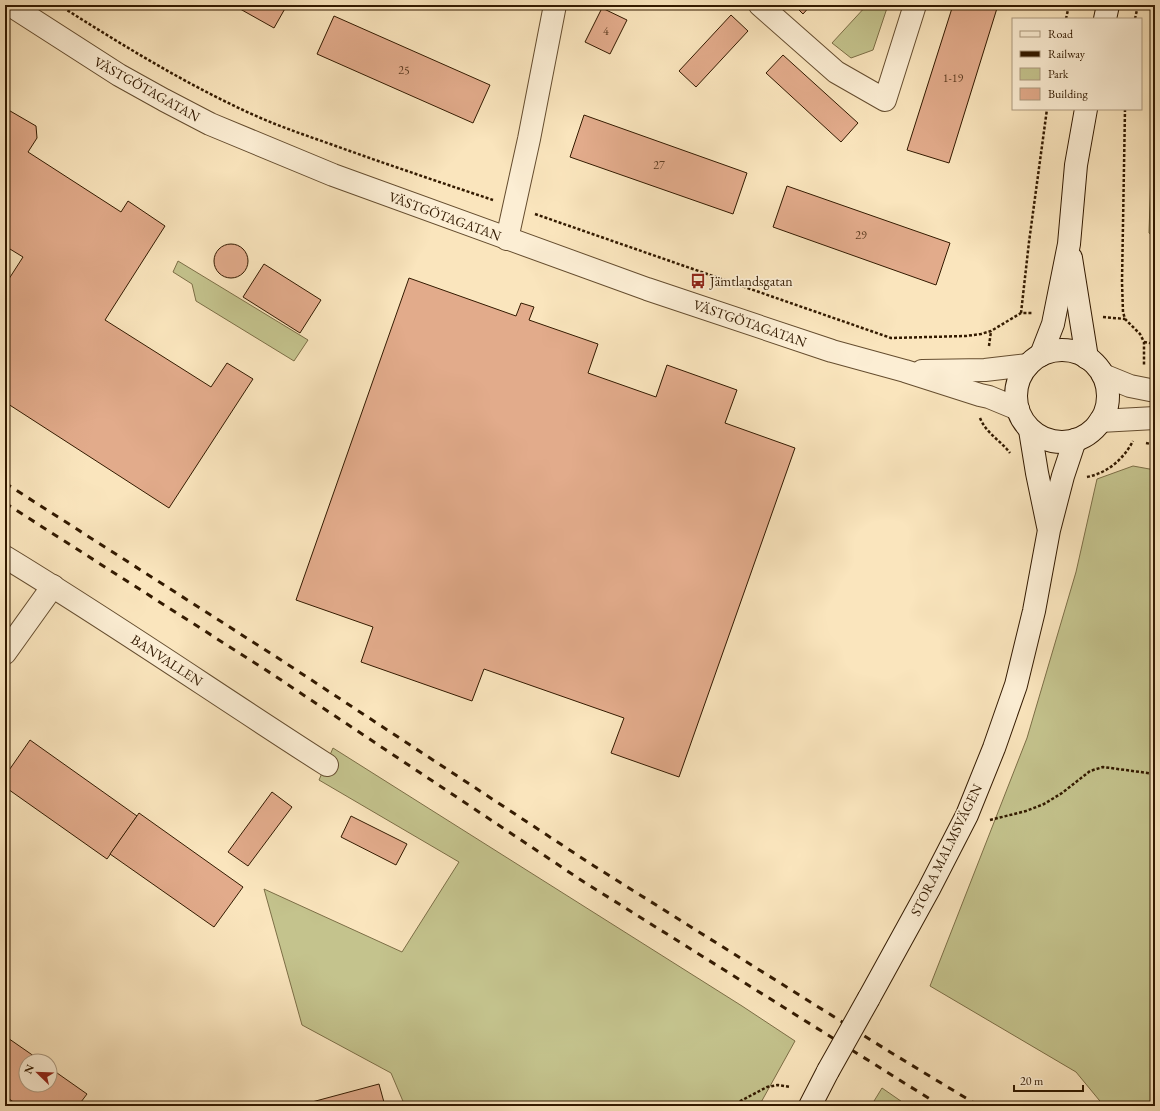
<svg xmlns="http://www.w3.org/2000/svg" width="1160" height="1111" font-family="'EB Garamond',serif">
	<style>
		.green { fill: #c4c38d; stroke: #7c6e46 }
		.building { fill: #e2ab8b; stroke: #331a00 }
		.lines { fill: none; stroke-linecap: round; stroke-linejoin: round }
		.street-casing { stroke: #654d2f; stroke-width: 24 }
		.secondary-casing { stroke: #331a00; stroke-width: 24 }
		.path { stroke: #331a00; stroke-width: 2.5; stroke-dasharray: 3 2; stroke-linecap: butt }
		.street { stroke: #fceed4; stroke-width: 22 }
		.secondary { stroke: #fceed4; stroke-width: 22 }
		.rail { stroke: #331a00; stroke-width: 3; stroke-dasharray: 7 7; stroke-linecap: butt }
		.secondary-bridge-casing { stroke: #331a00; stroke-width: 24; stroke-linecap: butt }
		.secondary-bridge { stroke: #fceed4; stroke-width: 22 }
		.labels { text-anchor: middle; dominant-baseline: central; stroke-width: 3.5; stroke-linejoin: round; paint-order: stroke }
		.number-label { font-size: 12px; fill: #5f3e23 }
		.street-label { font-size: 14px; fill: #331a00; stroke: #fceed4 }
		.poi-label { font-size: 14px; fill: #331a00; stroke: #fceed4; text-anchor: start }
	</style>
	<rect width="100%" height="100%" fill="#fae5bd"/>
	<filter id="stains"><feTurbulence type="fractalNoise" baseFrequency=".005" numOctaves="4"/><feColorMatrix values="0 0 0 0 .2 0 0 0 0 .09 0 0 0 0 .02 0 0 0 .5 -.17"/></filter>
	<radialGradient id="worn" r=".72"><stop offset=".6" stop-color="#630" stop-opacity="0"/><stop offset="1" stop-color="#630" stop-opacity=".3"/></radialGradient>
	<g class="green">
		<polygon points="867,5 888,5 873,50 851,58 832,43"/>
		<polygon points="1155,46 1155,237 1149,233"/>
		<polygon points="178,261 308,340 294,361 196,301 192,284 173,272"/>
		<polygon points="1133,466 1155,470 1155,1106 1104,1106 1076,1072 930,986 1027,738 1076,572 1097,479"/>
		<polygon points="333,748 742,1006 795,1041 759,1106 405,1106 391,1073 302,1025 264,889 402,952 459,862 319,780"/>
		<polygon points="882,1088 908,1106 871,1106"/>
	</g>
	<g class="building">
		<polygon points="233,5 287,5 274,28"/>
		<polygon points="794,5 811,5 803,14"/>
		<polygon points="953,5 998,5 949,163 907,150"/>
		<polygon points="602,8 627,20 610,54 585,42"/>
		<polygon points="731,15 748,31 696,87 679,71"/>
		<polygon points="334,16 490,85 473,123 317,54"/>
		<polygon points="783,55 858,123 841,142 766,73"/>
		<polygon points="5,108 36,126 37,138 28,152 121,212 128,201 165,226 105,320 211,387 227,363 253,379 169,508 5,402 5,285 23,257 5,246"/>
		<polygon points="584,115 747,173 733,214 570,157"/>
		<polygon points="787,186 950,243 936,285 773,227"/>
		<circle cx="231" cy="261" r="17"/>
		<polygon points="264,264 321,300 300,333 243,297"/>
		<polygon points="409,278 516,316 521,303 534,307 529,320 598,344 588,373 656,397 667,365 737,390 725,423 795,448 679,777 611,753 624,718 484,669 472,701 361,662 373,627 296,600"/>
		<polygon points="30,740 137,816 107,859 5,787 5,776"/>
		<polygon points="272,792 292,807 248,866 228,852"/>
		<polygon points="139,813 243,887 214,927 110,854"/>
		<polygon points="351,816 407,844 396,865 341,837"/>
		<polygon points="5,1036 41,1061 26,1061 26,1085 50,1085 50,1068 87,1094 78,1106 19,1106 5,1096"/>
		<polygon points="379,1084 385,1106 297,1106"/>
	</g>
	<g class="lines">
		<defs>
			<g id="street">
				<polyline points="10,5 119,75 164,100 210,124 333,175 647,289 832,351 905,371 980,395 989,397 1018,409"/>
				<polyline points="760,5 836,72 885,100 915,5"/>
				<polyline points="507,239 529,139 555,5"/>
				<polyline points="922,371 985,370 1028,365"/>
				<polyline points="1103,375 1130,386 1155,391"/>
				<polyline points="1100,421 1155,418"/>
				<path d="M5 557C114 623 219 696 327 765"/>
				<polyline points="5,653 53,586"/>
			</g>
			<g id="secondary">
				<polyline points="1105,19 1108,5"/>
				<polyline points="1071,258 1087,358"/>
				<circle cx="1062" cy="396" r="46"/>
				<polyline points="1041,355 1053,324 1069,244 1076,165 1086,109"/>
				<polyline points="1030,430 1037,473 1048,526"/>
				<polyline points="869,998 929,889 967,815 994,748 1016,685 1034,611 1049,530 1063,476 1075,440"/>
				<polyline points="810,1106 828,1071"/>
			</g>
		</defs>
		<use href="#street" class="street-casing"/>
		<use href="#secondary" class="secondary-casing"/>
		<g class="path">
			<path d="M59 5C119 43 179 80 243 110 272 124 302 134 333 145 386 164 439 182 493 200"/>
			<polyline points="1066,19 1069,5"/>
			<polyline points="1135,19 1138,5"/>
			<polyline points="1125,109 1122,282 1123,312 1125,319 1140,334 1144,342 1144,365"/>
			<polyline points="535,214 891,338 966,336 981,334 991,331 1021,313 1032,313"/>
			<polyline points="1021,313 1029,242 1047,109"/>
			<polyline points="1103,317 1125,319"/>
			<polyline points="1144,342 1155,344"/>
			<polyline points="989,346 991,331"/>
			<path d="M980 418C986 433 1001 441 1010 453"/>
			<polyline points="1146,443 1155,445"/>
			<path d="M1087 477C1107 473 1123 460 1133 441"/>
			<polyline points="990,820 1026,811 1044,804 1062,793 1090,771 1103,767 1155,774"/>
			<polyline points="731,1106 767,1087 778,1085 790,1087"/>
		</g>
		<use href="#street" class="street"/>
		<use href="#secondary" class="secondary"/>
		<g class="rail">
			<polyline points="5,483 281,660 594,866 890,1052 979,1106"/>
			<polyline points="5,503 272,674 584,882 941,1106"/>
		</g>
		<defs>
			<polyline id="secondary-bridge" points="828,1071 869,998"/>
		</defs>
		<use href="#secondary-bridge" class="secondary-bridge-casing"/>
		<use href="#secondary-bridge" class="secondary-bridge"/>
	</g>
	<defs>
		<symbol id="bus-bare" viewBox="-9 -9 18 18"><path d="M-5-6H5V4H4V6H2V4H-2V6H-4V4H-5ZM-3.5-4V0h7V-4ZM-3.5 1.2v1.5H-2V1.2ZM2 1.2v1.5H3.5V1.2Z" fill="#8f2418" stroke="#fceed4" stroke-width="2.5" paint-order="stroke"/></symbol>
	</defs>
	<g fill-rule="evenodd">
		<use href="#bus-bare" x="687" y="270" width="22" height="22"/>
	</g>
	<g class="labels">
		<g class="number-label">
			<text x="606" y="31">4</text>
			<text x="404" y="70">25</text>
			<text x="953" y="78">1-19</text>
			<text x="659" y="165">27</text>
			<text x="861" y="235">29</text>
		</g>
		<g class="street-label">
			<text transform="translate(147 89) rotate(29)">VÄSTGÖTAGATAN</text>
			<text transform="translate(445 216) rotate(20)">VÄSTGÖTAGATAN</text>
			<text transform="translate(750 323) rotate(19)">VÄSTGÖTAGATAN</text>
			<text transform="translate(167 660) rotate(33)">BANVALLEN</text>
			<text transform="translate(946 850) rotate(-64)">STORA MALMSVÄGEN</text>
		</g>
		<g class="poi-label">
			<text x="710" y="281">Jämtlandsgatan</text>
		</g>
	</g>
	<rect width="1160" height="1111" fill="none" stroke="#fae5bd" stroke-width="20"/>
	<rect x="6" y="6" width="1148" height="1099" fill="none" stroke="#331a00" stroke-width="2"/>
	<rect x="10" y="10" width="1140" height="1091" fill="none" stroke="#331a00"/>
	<rect x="1012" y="18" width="130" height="92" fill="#fceed4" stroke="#ac997f"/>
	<rect x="1020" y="31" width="20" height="6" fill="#fceed4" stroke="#ac997f"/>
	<text x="1048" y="38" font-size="12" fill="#331a00">Road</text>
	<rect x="1020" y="51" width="20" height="6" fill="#331a00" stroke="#ac997f"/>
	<text x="1048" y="58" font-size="12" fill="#331a00">Railway</text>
	<rect x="1020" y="68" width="20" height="12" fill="#c4c38d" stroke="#ac997f"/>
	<text x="1048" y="78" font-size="12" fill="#331a00">Park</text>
	<rect x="1020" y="88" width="20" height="12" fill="#e2ab8b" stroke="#ac997f"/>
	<text x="1048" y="98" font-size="12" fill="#331a00">Building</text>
	<g transform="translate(38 1073) rotate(293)"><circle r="19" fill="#fceed4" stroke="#ac997f"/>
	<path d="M0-3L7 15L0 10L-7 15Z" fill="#8f2418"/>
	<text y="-6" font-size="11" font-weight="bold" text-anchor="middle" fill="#331a00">N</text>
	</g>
	<path d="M1014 1085v6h69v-6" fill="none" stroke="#331a00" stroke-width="2"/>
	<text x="1020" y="1085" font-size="12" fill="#331a00" stroke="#fceed4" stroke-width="3" paint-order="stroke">20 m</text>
	<rect width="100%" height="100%" filter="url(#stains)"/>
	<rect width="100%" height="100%" fill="url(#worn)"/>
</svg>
